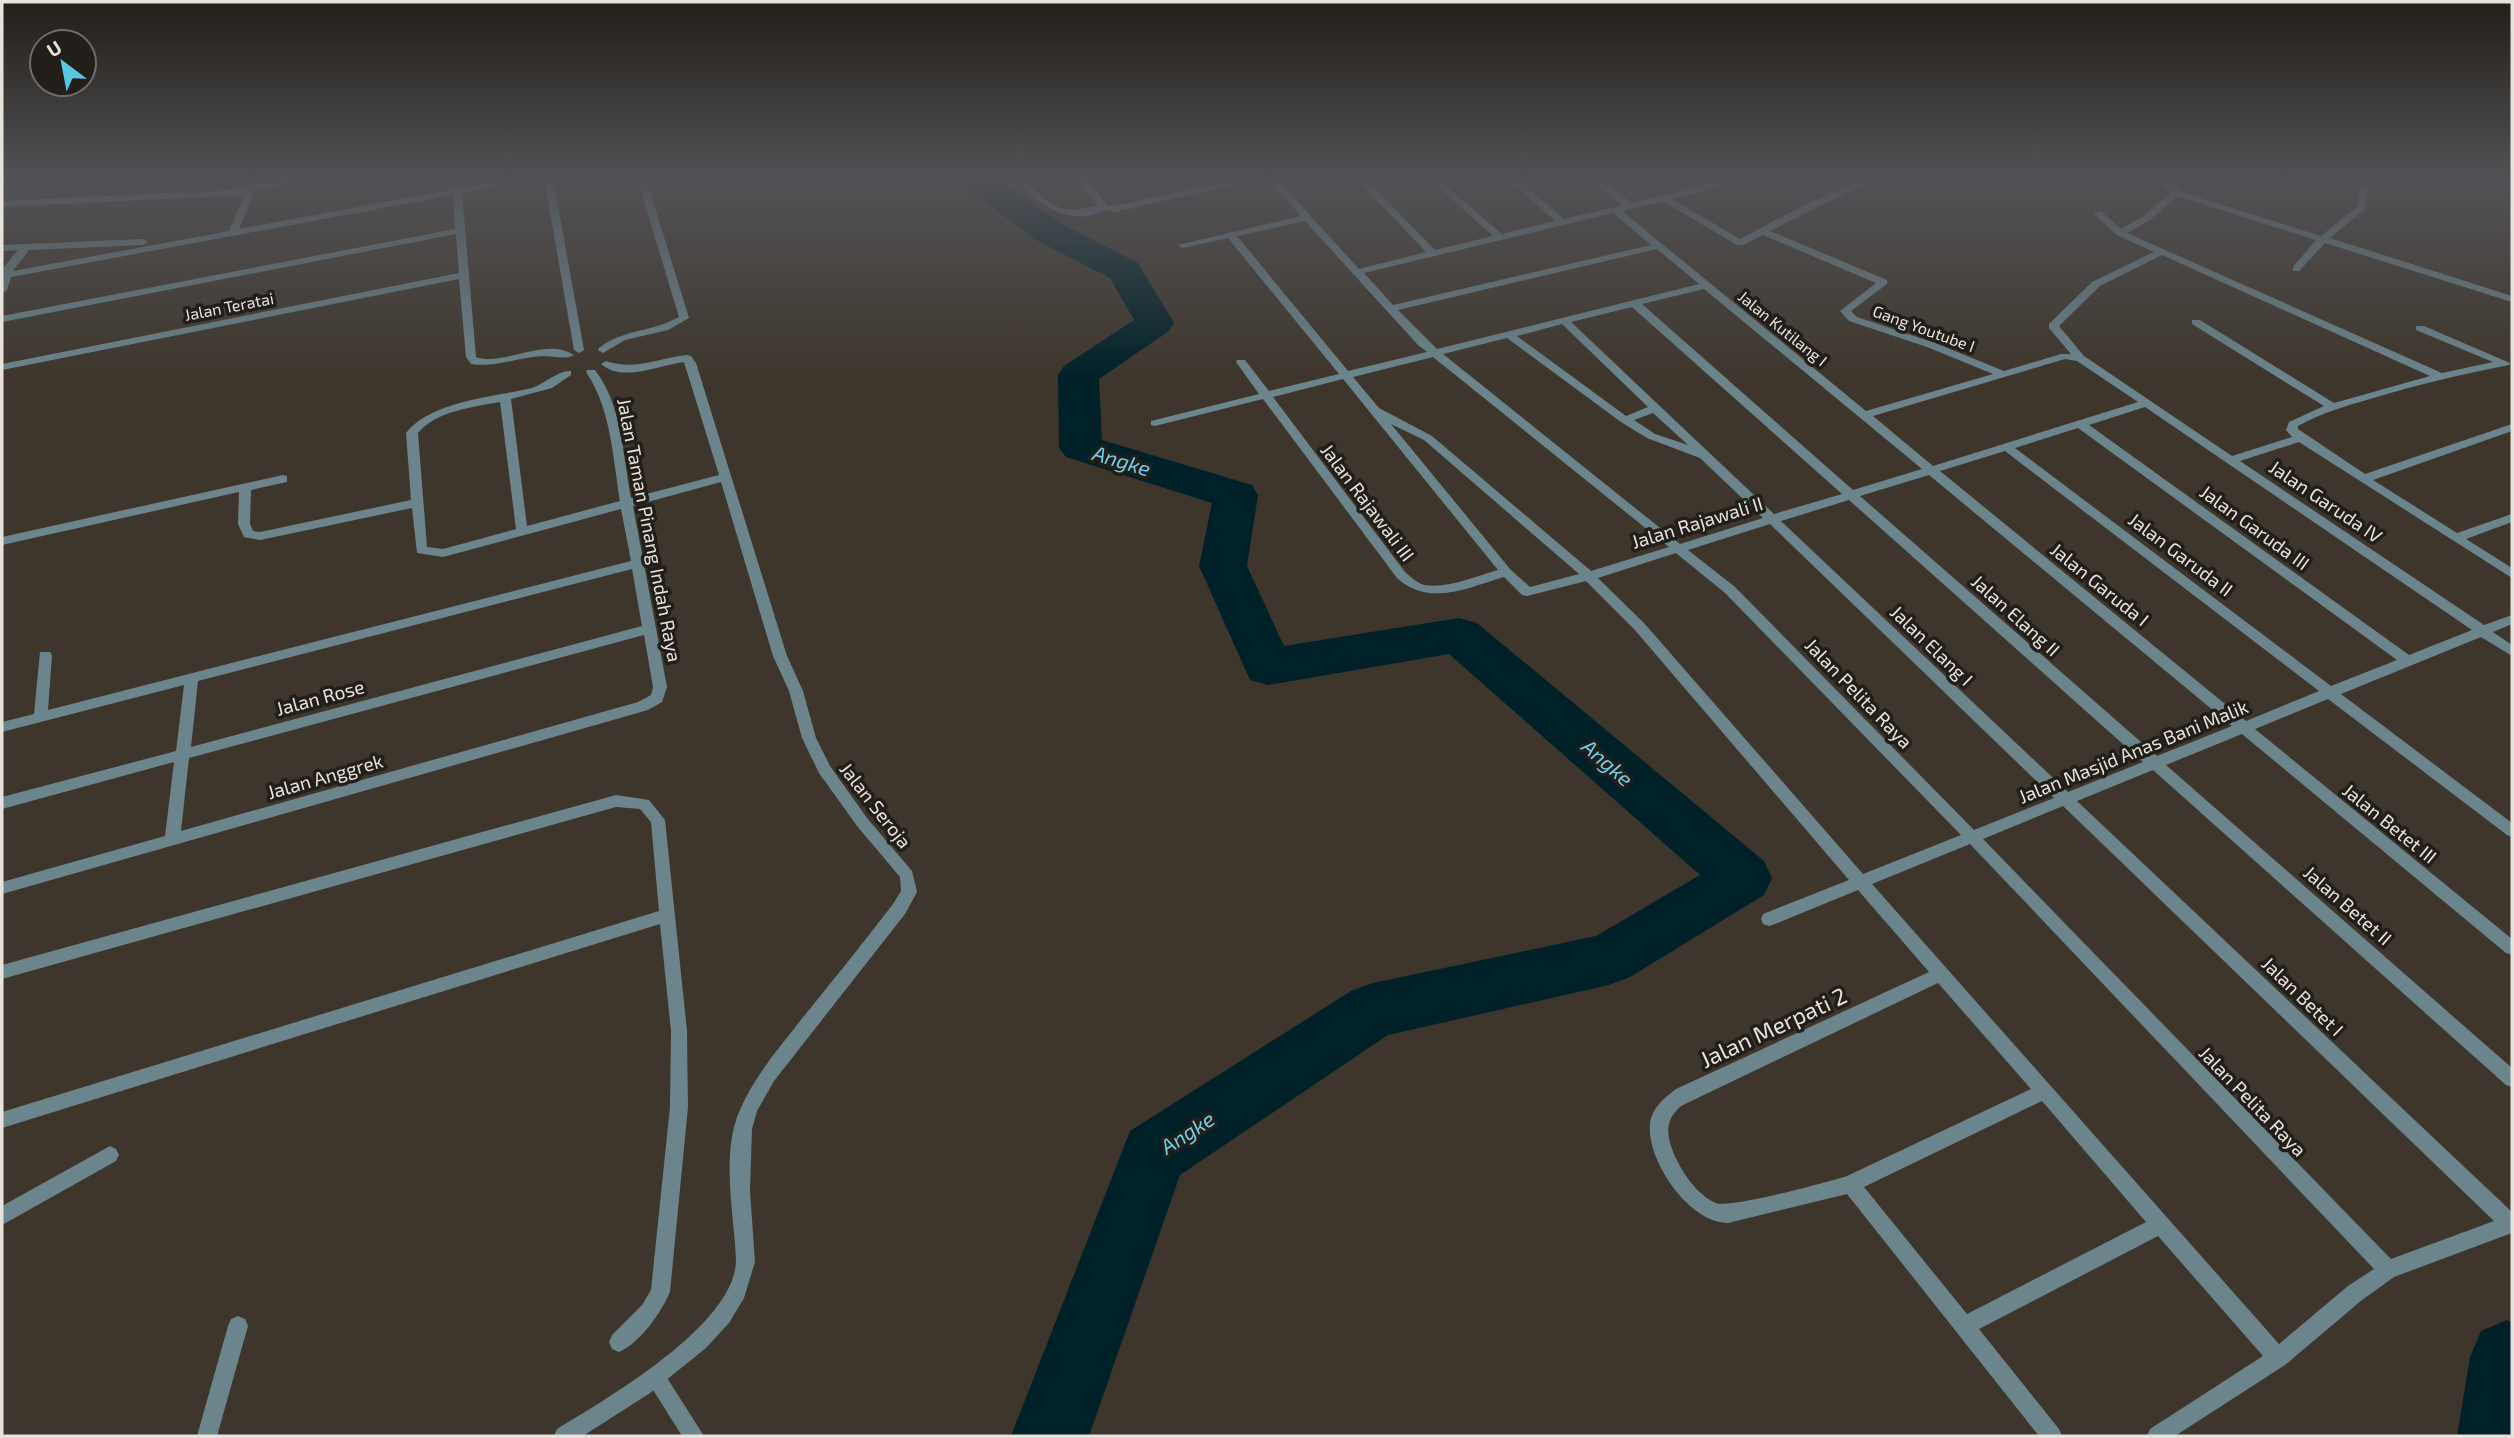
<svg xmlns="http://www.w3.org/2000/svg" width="2514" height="1438" font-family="'Exo 2',sans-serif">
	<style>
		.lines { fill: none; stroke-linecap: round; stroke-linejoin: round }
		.river { fill: #002128; fill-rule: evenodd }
		.lane { fill: #6c858c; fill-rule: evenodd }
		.street { fill: #6c858c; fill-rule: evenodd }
		.labels { text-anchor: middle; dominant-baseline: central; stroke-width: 7; stroke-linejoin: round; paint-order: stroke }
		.far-street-label { font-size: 16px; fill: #e8e2dc; stroke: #221e1a }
		.street-label { font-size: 19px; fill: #e8e2dc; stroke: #221e1a }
		.water-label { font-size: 21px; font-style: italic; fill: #6fd0e9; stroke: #221e1a }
		.near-street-label { font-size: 23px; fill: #e8e2dc; stroke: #221e1a }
	</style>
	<rect width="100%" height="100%" fill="#3e362c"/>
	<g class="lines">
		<g class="river">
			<polygon points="957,178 997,178 1062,224 1138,263 1174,323 1169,331 1099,379 1102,440 1252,485 1258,495 1247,566 1284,646 1459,618 1477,623 1764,861 1772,878 1764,895 1630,977 1609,985 1388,1035 1180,1175 1089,1436 1011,1436 1130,1131 1351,991 1373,983 1596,936 1700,875 1449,654 1268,685 1250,680 1199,566 1212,503 1066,457 1059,448 1058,375 1064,366 1134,320 1110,278 1036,240 962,185"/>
			<polygon points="2507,1320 2512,1322 2512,1436 2457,1436 2470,1357 2481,1331"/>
		</g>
		<g class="lane">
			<path d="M1014 178H1023C1035 189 1048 205 1064 209 1078 212 1098 202 1109 208 1073 230 1038 205 1014 178Z"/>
			<polygon points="655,1367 662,1370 704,1436 682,1436 645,1377 648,1370"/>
		</g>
		<g class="street">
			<path d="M255 178H264L260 185 294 178H314L255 191 239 229 514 178H534L462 193 476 357C503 367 546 336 574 355 566 360 553 356 543 356 519 357 495 368 471 364L466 357 459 279 2 370V364L459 273 456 234 2 322V316L455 229 453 195 11 277 7 290 2 293 4 267 18 250 2 251V245L143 239 148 242 143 245 29 250 13 271 229 231 244 195 2 207V201L247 189Z"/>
			<polygon points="544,178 553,178 584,350 579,353 574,350"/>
			<path d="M637 178H646L689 318 668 330 625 340 603 353 598 350 599 348C623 329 653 332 679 317Z"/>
			<polygon points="1077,178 1086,178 1107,206 1114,206 1244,178 1262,178 1114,212 1101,210"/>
			<path d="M1267 178H1276L1359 269 1426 252 1356 178H1365L1435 250 1493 236 1434 183 1432 181 1437 178 1502 234 1555 221 1507 178H1516L1564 219 1623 205 1586 178H1596L1632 203 1734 178H1751L1672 199 1740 239C1774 222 1847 178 1882 178L1828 202 1770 231 1887 280V284L1851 311 1857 317 1935 343 2004 371 2061 354H2071L2049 328V324L2092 282 2154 252 2117 235 2093 213 2101 211 2121 229 2144 216 2171 192 2163 186 2165 178H2174L2173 185 2185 193 2321 236 2358 206 2360 189 2368 187 2365 209 2330 238 2512 296V302L2325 243 2299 271H2293V267L2316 240 2177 196 2150 220 2127 233 2442 373 2493 362 2416 330V326H2424L2510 363 2509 365C2462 374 2416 385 2370 399 2346 406 2321 413 2298 426V429L2365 474 2512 424V431L2373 480 2457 533 2512 514V522L2466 539 2512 568V578L2299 442 2240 461 2484 625 2512 615V624L2493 632 2512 645V656L2481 637 2341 694 2512 823V837L2507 835 2328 699 2255 729 2512 939V955L2506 953 2242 734 2166 765 2512 1068V1087L2506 1085 2153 770 2077 801 2512 1212V1233L2394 1277 2362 1300 2285 1365 2175 1436H2147L2150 1429 2263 1356 2158 1236 1979 1329 2059 1429 2062 1436H2039L1847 1194 1728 1223C1689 1223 1646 1160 1650 1123 1652 1108 1664 1098 1676 1089L1929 972 1858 890 1775 924 1769 926 1763 924 1761 919 1763 914 1849 880 1634 629 1586 581 1527 596 1522 595 1504 577C1467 588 1429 607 1397 578L1263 399 1155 426 1151 425V421L1259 394 1236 362 1237 360H1245L1269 391 1339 374 1228 238 1183 248 1178 245 1301 216ZM1663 201 1737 245H1743L1763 235 1876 283 1840 311 1849 321 1927 347 1993 374 1866 411 1622 211ZM1613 213 1651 245 1393 305 1364 273ZM1305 221 1418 345 1427 352 1348 371 1237 236ZM1657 249 1699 284 1437 349 1398 310ZM2162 255 2430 376 2334 403 2200 320H2192V324L2324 406 2289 422 2286 430 2292 437 2232 456 2084 356 2059 326 2100 286ZM1704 289 1922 469 1853 490 1642 304ZM1632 307 1842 494 1774 514 1571 322ZM1562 324 1648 407 1626 416 1517 336ZM1507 338 1621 422 1647 438 1700 458 1763 518 1680 544 1443 354ZM1433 357 1669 547 1591 571 1432 436 1379 408 1353 377ZM2065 359 2077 361 2138 402 1933 466 1873 416ZM1343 379 1498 570C1476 576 1448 589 1424 585 1417 583 1411 577 1405 572L1273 397ZM2145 407 2472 630 2409 655 2089 425ZM1653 413 1688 445 1655 434 1634 420ZM1391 424 1424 440 1579 574 1530 587 1510 569ZM2078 428 2397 660 2331 686 2015 448ZM2005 451 2319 691 2246 721 1940 471ZM1929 475 2232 726 2157 756 1860 496ZM1849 500 2143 762 2068 792 1781 521ZM1770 524 2054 798 1974 830 1735 587 1688 550ZM1676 553 1725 593 1961 835 1863 874 1644 623 1598 578ZM2063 806 2494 1221 2391 1259 1983 839ZM1970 844 2374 1269 2348 1286 2279 1344 1872 884ZM1938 983 2031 1089 1847 1176C1828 1182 1729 1209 1716 1203 1696 1195 1679 1168 1672 1149 1666 1132 1666 1119 1681 1106ZM2042 1101 2146 1222 1967 1314 1864 1187Z"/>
			<path d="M687 355 691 356 696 363 787 656 803 691 816 738 830 766 867 818 912 871 917 892 905 914 774 1081 757 1111 752 1129 750 1191 755 1262 744 1298 729 1323 706 1348 650 1393 583 1436H554L557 1429C606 1399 737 1324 736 1259 734 1214 721 1155 739 1112 754 1076 780 1047 804 1016 834 979 864 942 893 904L901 891 900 877 857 826 819 773 802 738 789 691 773 656 721 482 633 506 667 687 662 702 648 710 2 894V882L165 836 174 762 2 809V797L176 751 184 685 2 732V722L34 714 40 652H50L52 655 48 710 631 561 621 509 443 557 417 553 412 508 260 540 244 537 238 524 239 492 2 545V537L283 475 287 476V482L251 490 250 524 253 531 260 532 411 500 406 433C431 401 494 397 532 388 544 384 558 370 571 371V375L552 388 511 399 527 526 620 501C613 459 611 408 586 372L587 370H595C622 405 623 456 631 498L719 475 684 362C659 365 623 383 601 364L606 361C635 371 658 358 687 355ZM500 402 516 529 443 549 427 547 418 433C436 411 473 407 500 402ZM632 569 642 626 191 747 198 681ZM644 635 653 687 651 695 638 702 181 831 189 758Z"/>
			<path d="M616 795 649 800 665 820 687 1031 688 1107 670 1292C661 1313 640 1343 619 1352L612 1349 609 1342 612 1335 642 1305 651 1290 670 1107 671 1031 660 924 2 1128V1112L659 911 651 822 640 809 616 807 2 979V965Z"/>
			<polygon points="110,1146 116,1149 119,1155 116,1161 2,1225 2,1206"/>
			<polygon points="238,1316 245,1319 248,1326 217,1436 197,1436 228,1326 231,1319"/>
		</g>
	</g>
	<linearGradient id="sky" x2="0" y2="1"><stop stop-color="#221e18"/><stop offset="0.47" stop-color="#525256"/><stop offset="1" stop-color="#525256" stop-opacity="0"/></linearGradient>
	<rect width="2514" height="380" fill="url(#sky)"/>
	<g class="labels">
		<g class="far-street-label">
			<text transform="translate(229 306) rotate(-11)">Jalan Teratai</text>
			<text transform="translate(1783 328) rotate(39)">Jalan Kutilang I</text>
			<text transform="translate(1924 328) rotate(20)">Gang Youtube I</text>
		</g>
		<g class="street-label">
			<text transform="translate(2326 501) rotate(34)">Jalan Garuda IV</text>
			<text transform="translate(1368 502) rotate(53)">Jalan Rajawali III</text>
			<text transform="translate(1697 522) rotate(-17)">Jalan Rajawali II</text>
			<text transform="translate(2255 527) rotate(36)">Jalan Garuda III</text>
			<text transform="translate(650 530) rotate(79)">Jalan Taman Pinang Indah Raya</text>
			<text transform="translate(2181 554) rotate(37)">Jalan Garuda II</text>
			<text transform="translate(2100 584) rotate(39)">Jalan Garuda I</text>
			<text transform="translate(2016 615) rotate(42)">Jalan Elang II</text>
			<text transform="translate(1932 645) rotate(44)">Jalan Elang I</text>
			<text transform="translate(1859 693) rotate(46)">Jalan Pelita Raya</text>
			<text transform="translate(320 697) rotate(-15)">Jalan Rose</text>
			<text transform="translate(2133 751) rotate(-22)">Jalan Masjid Anas Bani Malik</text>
			<text transform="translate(325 776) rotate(-16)">Jalan Anggrek</text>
			<text transform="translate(876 805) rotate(52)">Jalan Seroja</text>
			<text transform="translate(2390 823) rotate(39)">Jalan Betet III</text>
			<text transform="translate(2348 905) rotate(41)">Jalan Betet II</text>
			<text transform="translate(2303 996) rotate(44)">Jalan Betet I</text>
			<text transform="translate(2253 1101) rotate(46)">Jalan Pelita Raya</text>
		</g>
		<g class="water-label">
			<text transform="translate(1122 460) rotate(17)">Angke</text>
			<text transform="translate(1608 762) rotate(41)">Angke</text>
			<text transform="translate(1187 1132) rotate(-33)">Angke</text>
		</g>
		<g class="near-street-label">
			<text transform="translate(1773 1027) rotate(-25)">Jalan Merpati 2</text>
		</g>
	</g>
	<rect width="2514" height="1438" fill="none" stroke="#e8e2dc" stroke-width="7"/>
	<g transform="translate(63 63) rotate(328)"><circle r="33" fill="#221e1a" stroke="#716c68" stroke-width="2"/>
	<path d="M0-5L12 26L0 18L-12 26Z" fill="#58c8e4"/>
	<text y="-10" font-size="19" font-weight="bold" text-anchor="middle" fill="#e8e2dc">U</text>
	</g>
</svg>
